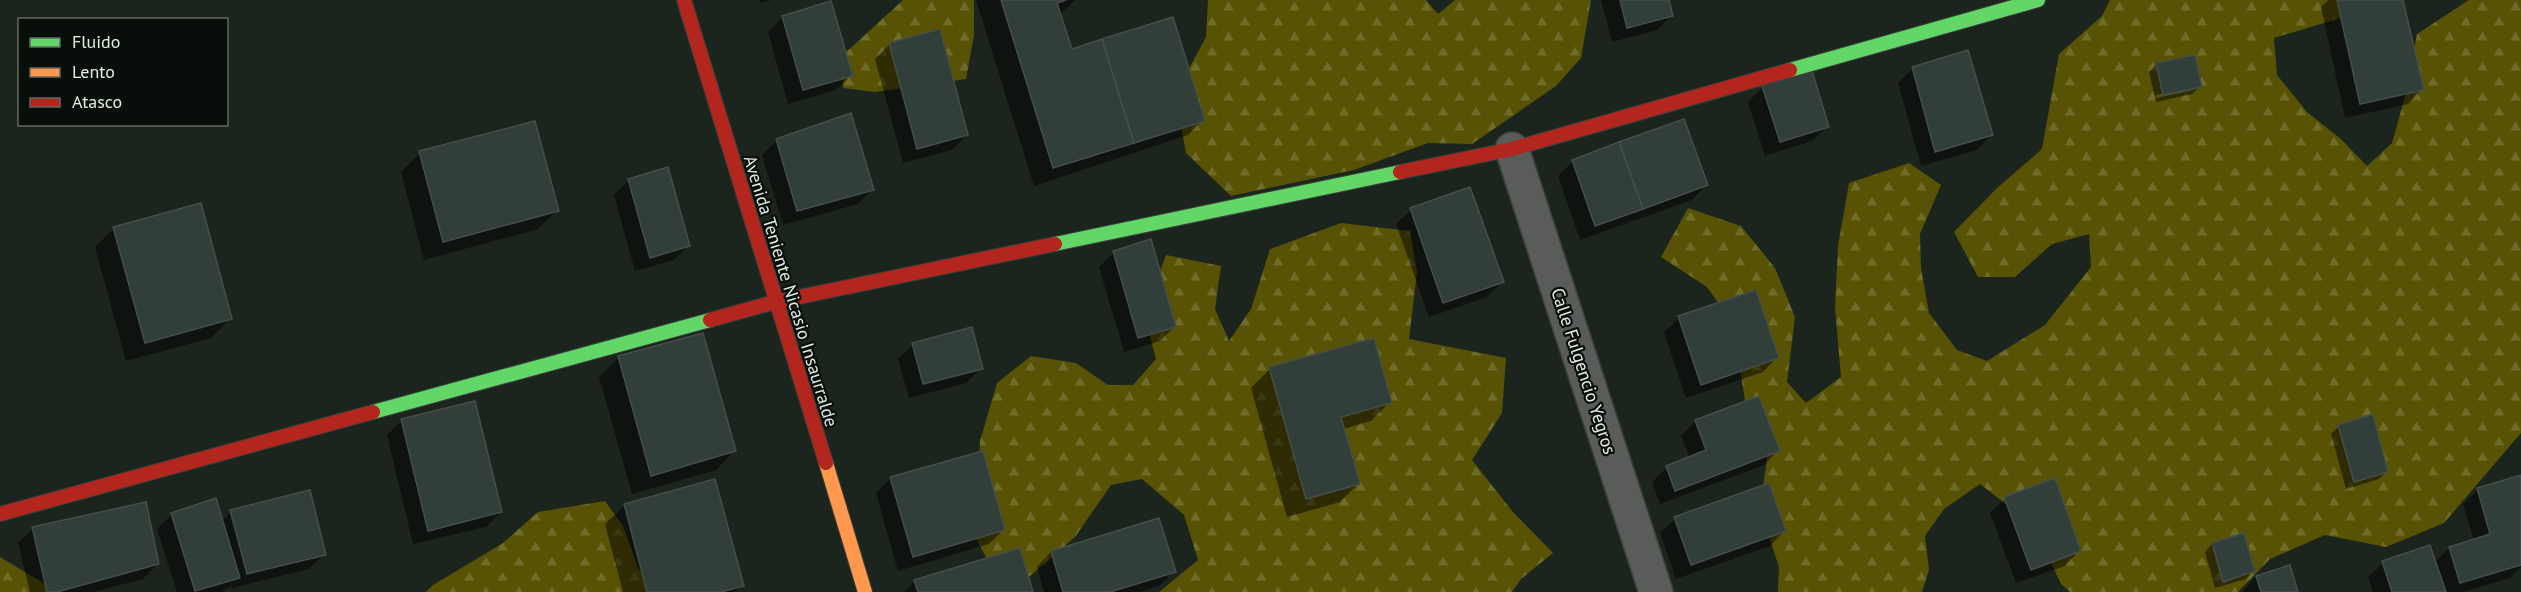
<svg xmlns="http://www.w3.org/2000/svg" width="2521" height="592" font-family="'PT Sans',sans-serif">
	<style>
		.forest { fill: url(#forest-firs) }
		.shadow { fill: #0007; fill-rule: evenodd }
		.building { fill: #313e39; stroke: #464e49; stroke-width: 1.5 }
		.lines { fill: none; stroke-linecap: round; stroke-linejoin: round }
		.street-casing { stroke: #393f3b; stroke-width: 36 }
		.fast-casing { stroke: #393f3b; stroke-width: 16 }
		.slow-casing { stroke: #393f3b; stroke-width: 16 }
		.jam-casing { stroke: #393f3b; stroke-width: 16 }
		.street { stroke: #5a5c5a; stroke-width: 33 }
		.fast { stroke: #63d668; stroke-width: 14 }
		.slow { stroke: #ff974d; stroke-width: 14 }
		.jam { stroke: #b3261e; stroke-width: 14 }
		.labels { text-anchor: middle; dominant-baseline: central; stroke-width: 4.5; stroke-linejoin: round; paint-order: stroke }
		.street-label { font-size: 18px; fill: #e3eee6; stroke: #080f0a }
	</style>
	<defs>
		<pattern id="forest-firs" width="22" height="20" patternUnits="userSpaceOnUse" patternTransform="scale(1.5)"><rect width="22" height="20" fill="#575204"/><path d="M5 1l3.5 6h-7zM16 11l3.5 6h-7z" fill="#6f6b29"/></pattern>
	</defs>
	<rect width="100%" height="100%" fill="#1c241e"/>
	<g class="forest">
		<polygon points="903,0 974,0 974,35 966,79 875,92 843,88 842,56"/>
		<polygon points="1208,0 1426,0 1438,14 1455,0 1591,0 1581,58 1556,86 1472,144 1428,143 1354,170 1231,196 1186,153 1181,126 1184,78 1206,37"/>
		<polygon points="2110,0 2387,0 2334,20 2274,38 2277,75 2307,112 2341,139 2367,166 2392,143 2406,93 2417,34 2469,0 2521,0 2521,433 2444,523 2386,547 2325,535 2270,559 2238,592 2070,592 2061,584 2034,526 1980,484 1944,509 1925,536 1929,570 1922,592 1778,592 1779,567 1760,509 1767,459 1747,414 1733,324 1707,287 1661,257 1688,208 1741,226 1775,268 1795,317 1787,382 1806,403 1841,377 1835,308 1838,246 1849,183 1909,163 1941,185 1920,234 1921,268 1929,313 1957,350 1987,361 2045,325 2091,267 2089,234 2052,244 2015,277 1978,277 1954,232 1997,188 2042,149 2059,54 2102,16"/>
		<polygon points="1341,223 1410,231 1417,272 1409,339 1506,358 1502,413 1472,460 1513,512 1553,553 1521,579 1512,592 1159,592 1198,560 1184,515 1142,479 1111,485 1075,537 1030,576 992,569 977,540 980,441 997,383 1031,356 1076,363 1108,385 1133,385 1156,359 1144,314 1166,255 1221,266 1215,309 1229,341 1251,309 1270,249"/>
		<polygon points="605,501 623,526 638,568 661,592 426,592 433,585 503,543 538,512"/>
		<polygon points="0,557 58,592 0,592"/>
	</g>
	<g class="shadow">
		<polygon points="760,0 772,0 760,3"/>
		<polygon points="976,0 1075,0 1059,15 1071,50 1203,120 1188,135 1034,186"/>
		<polygon points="1601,0 1668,0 1672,15 1657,30 1612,42"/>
		<polygon points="2328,0 2402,0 2422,89 2408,104 2345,118 2321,7"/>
		<polygon points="830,3 851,75 836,90 788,104 768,32 782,18"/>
		<polygon points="890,44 967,135 952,150 903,163 875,59"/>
		<path d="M2157 64 2200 86 2192 94 2156 102 2149 72ZM2193 87V90L2156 98V95Z"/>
		<polygon points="1913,68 1991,135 1977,150 1921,166 1898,83"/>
		<polygon points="1763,87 1827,127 1812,141 1765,156 1748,102"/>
		<polygon points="777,140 872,190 858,204 783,225 762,155"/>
		<polygon points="420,153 557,210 538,229 424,260 401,172"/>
		<polygon points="1573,161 1706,185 1692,200 1580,240 1558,176"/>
		<polygon points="629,180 688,246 674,260 635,271 614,195"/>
		<polygon points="1411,210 1502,282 1487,297 1429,317 1396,224"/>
		<polygon points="114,228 230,319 211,338 126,361 95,247"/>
		<polygon points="1114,252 1175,326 1160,341 1124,352 1099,267"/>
		<polygon points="1679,318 1777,357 1763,372 1686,398 1664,332"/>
		<polygon points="913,344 981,368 966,383 909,398 898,359"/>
		<polygon points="618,358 735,450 716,470 632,494 599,377"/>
		<polygon points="1270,369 1390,402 1371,421 1343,429 1359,483 1340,502 1287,517 1251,388"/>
		<polygon points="402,420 501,512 486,527 413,544 387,435"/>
		<polygon points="1696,421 1778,450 1764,465 1660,504 1652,482 1666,468 1690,458 1681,436"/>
		<polygon points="2339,426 2387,471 2379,479 2346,489 2331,434"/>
		<polygon points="2521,476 2521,567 2510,578 2463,592 2373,592 2368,577 2383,563 2434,563 2449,548 2474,541 2463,504 2478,489"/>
		<polygon points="891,478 1003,530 989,544 898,571 876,493"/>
		<polygon points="2005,498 2079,551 2065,566 2016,583 1990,513"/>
		<polygon points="625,505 742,585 735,592 623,592 605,524"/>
		<polygon points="231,512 324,554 309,569 232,588 231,585 223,592 177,592 157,529 172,514 222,521"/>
		<polygon points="1675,519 1784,531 1770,546 1676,579 1660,533"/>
		<polygon points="33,528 158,564 143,579 93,592 30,592 18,543"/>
		<polygon points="2212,544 2253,571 2246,579 2215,588 2205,552"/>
		<polygon points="1051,552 1174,571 1159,586 1140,592 1044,592 1037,567"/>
		<polygon points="2289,567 2297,592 2242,592 2256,577"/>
		<polygon points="915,581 1031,592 904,592"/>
	</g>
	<g class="building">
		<polygon points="1001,0 1066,0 1057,3 1072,49 1102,39 1134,143 1053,168"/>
		<polygon points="1620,0 1669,0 1673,16 1627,28"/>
		<polygon points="2337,0 2403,0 2424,90 2360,104"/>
		<polygon points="831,1 853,76 803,90 782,16"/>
		<polygon points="1173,17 1205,121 1134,143 1102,39"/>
		<polygon points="940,29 968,135 917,149 889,43"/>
		<polygon points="1968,50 1993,135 1935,152 1912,67"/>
		<polygon points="2195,55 2202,87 2163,95 2156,63"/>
		<polygon points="1812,71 1829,127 1780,142 1762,86"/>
		<polygon points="851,113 874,190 797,211 776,139"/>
		<polygon points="1684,119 1708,185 1643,209 1619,142"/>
		<polygon points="535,121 559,211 443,242 419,151"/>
		<polygon points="1619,142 1643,209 1595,226 1572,160"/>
		<polygon points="668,167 690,246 650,258 628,179"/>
		<polygon points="1470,187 1504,282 1443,303 1410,208"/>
		<polygon points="201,203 232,319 145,343 113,227"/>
		<polygon points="1151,239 1176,327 1138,338 1113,251"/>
		<polygon points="1756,290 1779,358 1701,385 1678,316"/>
		<polygon points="972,327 983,369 923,384 912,343"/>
		<polygon points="703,333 736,451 651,476 618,356"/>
		<polygon points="1374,338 1392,403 1341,417 1360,484 1306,499 1269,367"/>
		<polygon points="1759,396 1780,451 1675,491 1666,466 1706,450 1695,420"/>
		<polygon points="475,401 502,512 428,531 401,419"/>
		<polygon points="2373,414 2388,472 2354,482 2338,425"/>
		<polygon points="983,451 1005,530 913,557 890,477"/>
		<polygon points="2521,475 2521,565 2460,583 2449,547 2490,534 2477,488"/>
		<polygon points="2055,478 2081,551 2031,570 2004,497"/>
		<polygon points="715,479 744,586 721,592 647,592 624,504"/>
		<polygon points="1769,483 1786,531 1691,565 1674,517"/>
		<polygon points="310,490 326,555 247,574 230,510"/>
		<polygon points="216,498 240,578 195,591 171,513"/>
		<polygon points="146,502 159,564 57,592 47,592 32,527"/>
		<polygon points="1159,518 1176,572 1110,592 1063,592 1051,551"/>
		<polygon points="2244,533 2255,571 2223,582 2212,543"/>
		<polygon points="2430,545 2446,592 2392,592 2382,561"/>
		<polygon points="1020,548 1033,592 918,592 914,580"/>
		<polygon points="2290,565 2298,592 2261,592 2256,576"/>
	</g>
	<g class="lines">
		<defs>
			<polyline id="street" points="1512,149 1656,592"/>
			<g id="fast">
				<polyline points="1790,70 2038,0"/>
				<polyline points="1055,244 1400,172"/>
				<polyline points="373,412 710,320"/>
			</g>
			<polyline id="slow" points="826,463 865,592"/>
			<g id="jam">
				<polyline points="684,0 826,463"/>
				<polyline points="1400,172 1512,149 1790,70"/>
				<polyline points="710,320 775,302 1055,244"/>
				<polyline points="0,514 373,412"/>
			</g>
		</defs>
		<use href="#street" class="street-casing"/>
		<use href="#fast" class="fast-casing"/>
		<use href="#slow" class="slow-casing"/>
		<use href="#jam" class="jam-casing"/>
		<use href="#street" class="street"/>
		<use href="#fast" class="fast"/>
		<use href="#slow" class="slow"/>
		<use href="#jam" class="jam"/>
	</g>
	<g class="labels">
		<g class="street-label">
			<text transform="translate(791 291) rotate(73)">Avenida Teniente Nicasio Insaurralde</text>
			<text transform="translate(1584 371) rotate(72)">Calle Fulgencio Yegros</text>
		</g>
	</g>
	<rect x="18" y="18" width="210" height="108" fill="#080f0a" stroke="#606862" stroke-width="1.5"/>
	<rect x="30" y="38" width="30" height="9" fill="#63d668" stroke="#606862" stroke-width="1.5"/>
	<text x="72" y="48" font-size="18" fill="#e3eee6">Fluido</text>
	<rect x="30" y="68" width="30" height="9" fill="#ff974d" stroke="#606862" stroke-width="1.5"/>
	<text x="72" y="78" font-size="18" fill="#e3eee6">Lento</text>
	<rect x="30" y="98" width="30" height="9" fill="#b3261e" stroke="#606862" stroke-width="1.5"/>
	<text x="72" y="108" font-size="18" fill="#e3eee6">Atasco</text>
</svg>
